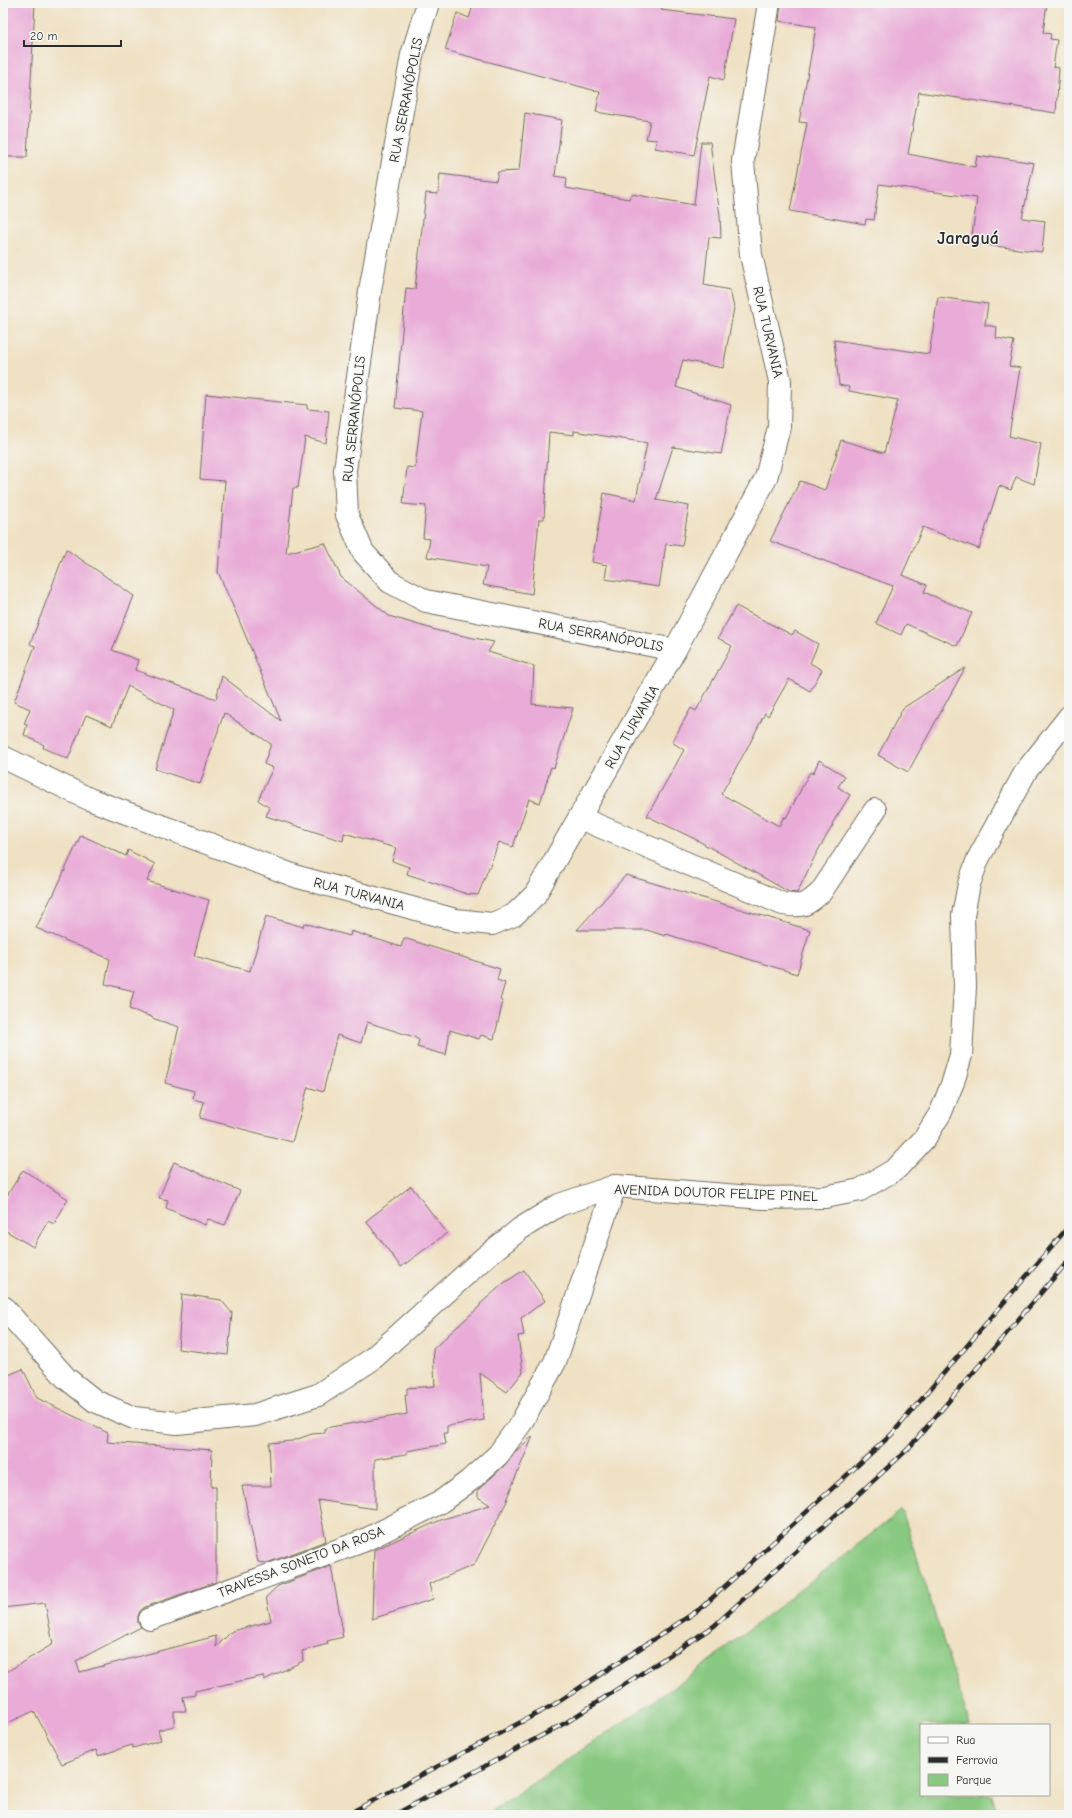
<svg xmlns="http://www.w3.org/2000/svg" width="1072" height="1818" font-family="'Comic Neue',sans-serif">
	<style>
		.green { fill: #89c981; stroke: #5a7a56 }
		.building { fill: #e9abd7 }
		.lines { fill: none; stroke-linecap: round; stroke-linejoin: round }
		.street-casing { stroke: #706b60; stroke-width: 24 }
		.street { stroke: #fff; stroke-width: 22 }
		.rail-casing { stroke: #2b2b2b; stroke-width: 4.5 }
		.rail { stroke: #f6f6f2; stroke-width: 3; stroke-dasharray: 9; stroke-linecap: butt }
		.labels { text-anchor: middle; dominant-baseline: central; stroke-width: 3; stroke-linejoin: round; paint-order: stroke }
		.street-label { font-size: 14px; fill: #2b2b2b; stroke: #f6f6f2 }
		.district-label { font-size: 18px; font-weight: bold; fill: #2b2b2b; stroke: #f6f6f2 }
	</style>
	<rect width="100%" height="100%" fill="#f6f6f2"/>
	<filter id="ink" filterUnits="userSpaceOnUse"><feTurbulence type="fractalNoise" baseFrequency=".025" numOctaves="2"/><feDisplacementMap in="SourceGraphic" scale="8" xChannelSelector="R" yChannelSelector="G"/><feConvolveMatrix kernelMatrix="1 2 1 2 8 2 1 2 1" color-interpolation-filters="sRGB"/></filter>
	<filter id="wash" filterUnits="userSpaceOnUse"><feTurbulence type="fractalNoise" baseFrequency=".012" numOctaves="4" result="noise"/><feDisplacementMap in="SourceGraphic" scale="16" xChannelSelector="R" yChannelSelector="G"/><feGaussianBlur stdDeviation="0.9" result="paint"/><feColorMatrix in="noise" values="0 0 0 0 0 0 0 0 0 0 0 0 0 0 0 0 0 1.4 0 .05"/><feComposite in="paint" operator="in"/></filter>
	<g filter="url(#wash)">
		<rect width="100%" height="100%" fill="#efe1c3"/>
		<polygon class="green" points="902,1510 970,1725 921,1725 921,1795 992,1795 998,1815 486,1815 686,1679"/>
		<g id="blocks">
			<g class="building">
				<polygon points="3,3 35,3 27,157 3,157"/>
				<polygon points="474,3 538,3 546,7 548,3 663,3 661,10 734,19 724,80 710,76 694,155 655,148 657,140 646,139 650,121 596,112 600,92 445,50 457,13 469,18"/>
				<polygon points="781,3 1047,3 1043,33 1051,34 1050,39 1057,40 1053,67 1059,68 1056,113 919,92 908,154 975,167 977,156 990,158 990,156 1034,163 1022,218 1045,221 1042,252 971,243 977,198 879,184 874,220 866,219 865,224 790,211 807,123 799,122 816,27 779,21"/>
				<polygon points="525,113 562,120 555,176 567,178 566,188 629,199 631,194 694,205 701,142 710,142 720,216 721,238 709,237 704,285 730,290 734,308 723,368 683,360 676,387 731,405 721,454 673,447 656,500 689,506 682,546 666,544 659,587 605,579 607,565 592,562 604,493 636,500 647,443 574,431 574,435 549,432 544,519 539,519 532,594 483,585 487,567 427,557 430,539 423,538 426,506 403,504 407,467 415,468 422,411 395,408 406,288 415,289 426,193 438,194 440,174 496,181 498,172 519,171"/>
				<polygon points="938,297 988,304 985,325 997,327 996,338 1014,341 1009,366 1020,368 1009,436 1041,444 1034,484 1016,477 1011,490 999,486 979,549 923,527 902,575 927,585 924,592 972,613 957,646 906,624 901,635 876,623 893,586 770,541 800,481 825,490 841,440 884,453 898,400 849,391 849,387 839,385 834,340 929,354"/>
				<polygon points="206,394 307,405 307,409 329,411 326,443 305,437 298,488 293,488 286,553 325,543 341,577 389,616 439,631 494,642 488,652 534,666 532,704 573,708 554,768 551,767 540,803 529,799 513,847 499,842 478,895 467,894 407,874 409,867 392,861 396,848 344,833 343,841 266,816 270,808 258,800 273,768 264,764 271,744 224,713 200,784 155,769 174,710 128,686 112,726 86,715 68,759 43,748 44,745 24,735 27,725 24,724 30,709 14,702 35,646 30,644 66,549 134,596 112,650 138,660 135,670 216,699 222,676 281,721 239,620 218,572 225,481 200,479"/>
				<polygon points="736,606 792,635 795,631 818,644 810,663 822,670 810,691 789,679 768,716 765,713 750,743 721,794 779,826 784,817 786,818 810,772 813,774 819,760 845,776 838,787 850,795 832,824 833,825 816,854 797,893 789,892 695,839 647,816 684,750 672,742 691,708 696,711 732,646 718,638"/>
				<polygon points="965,668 908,772 878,755 903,708"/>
				<polygon points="81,835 126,856 128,850 155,864 147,881 209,900 194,956 250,971 266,916 303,927 304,923 350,936 351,931 401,947 404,938 500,969 497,980 505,983 500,1000 503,1001 494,1039 481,1035 479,1039 450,1030 446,1055 417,1047 419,1040 414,1037 367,1022 361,1043 337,1035 323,1092 308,1087 292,1142 200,1118 204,1102 193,1099 194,1091 165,1083 179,1027 152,1018 152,1017 129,1009 134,991 105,984 110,959 36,928 52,896 53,896"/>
				<polygon points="626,875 810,930 797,974 666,934 665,936 647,930 577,930"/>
				<polygon points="174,1162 240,1191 225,1225 208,1219 205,1225 166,1208 168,1200 159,1198"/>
				<polygon points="23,1170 68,1199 54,1224 48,1221 33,1247 3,1229 3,1202"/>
				<polygon points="411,1186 447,1233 401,1267 366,1221"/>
				<polygon points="524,1270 545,1301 521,1318 524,1335 518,1336 523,1372 507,1392 480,1373 484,1420 447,1426 447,1433 444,1433 446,1444 407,1451 407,1454 375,1459 375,1509 318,1500 326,1541 267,1563 258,1562 242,1486 271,1486 269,1443 292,1441 312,1434 325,1433 325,1428 407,1414 405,1395 407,1395 407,1388 435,1386 433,1349 480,1306 480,1304 504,1283"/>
				<polygon points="182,1294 221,1300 232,1313 228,1355 178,1349"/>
				<polygon points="23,1369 37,1398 108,1433 107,1442 212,1450 211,1487 216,1487 216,1582 145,1607 140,1611 138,1616 138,1623 141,1627 76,1661 80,1672 216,1636 216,1647 232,1631 271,1621 266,1597 278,1586 331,1566 343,1632 342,1633 343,1637 327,1641 328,1644 302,1651 303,1661 264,1680 263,1676 195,1691 195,1695 183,1697 186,1711 174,1711 174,1726 158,1730 161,1740 133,1748 132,1745 98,1756 96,1750 62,1764 34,1711 3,1725 3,1674 53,1644 45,1603 3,1608 3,1377"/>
				<polygon points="533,1436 506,1500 508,1499 474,1565 429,1584 433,1599 372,1619 374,1550 443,1519 490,1505 478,1497 478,1490 506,1464 517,1450"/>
			</g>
		</g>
	</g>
	<g filter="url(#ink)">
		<use href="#blocks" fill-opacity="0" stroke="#706b60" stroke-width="1"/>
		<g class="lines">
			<defs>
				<g id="street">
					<polyline points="428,3 412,55 370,291 345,470 347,515 363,552 390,582 426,601 675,650"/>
					<polyline points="3,757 89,799 298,877 456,920 492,924 514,915 535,895 675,650 766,478 779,427 780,381 751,255 743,161 769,3"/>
					<path d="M580 818 783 904C803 907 806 906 821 892L875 810"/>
					<polyline points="3,1307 66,1378 95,1401 134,1418 177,1423 255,1415 318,1395 371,1360 485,1257 520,1229 559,1205 615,1186 763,1198 825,1197 860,1190 896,1169 925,1138 941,1112 953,1082 961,1055 965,987 963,915 969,884 978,859 1026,771 1069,717"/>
					<polyline points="150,1619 363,1541 439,1503 469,1481 498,1455 521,1423 555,1362 615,1186"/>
				</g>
			</defs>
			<use href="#street" class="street-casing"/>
			<use href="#street" class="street"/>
			<defs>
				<g id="rail">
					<polyline points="346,1815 555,1704 700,1609 892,1434 1069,1226"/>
					<polyline points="394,1815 567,1722 714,1626 908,1449 1069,1260"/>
				</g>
			</defs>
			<use href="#rail" class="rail-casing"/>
			<use href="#rail" class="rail"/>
		</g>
	</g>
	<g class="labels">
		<g class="street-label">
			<text transform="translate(406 100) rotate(-79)">RUA SERRANÓPOLIS</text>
			<text transform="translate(768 332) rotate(77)">RUA TURVANIA</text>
			<text transform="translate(354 419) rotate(-84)">RUA SERRANÓPOLIS</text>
			<text transform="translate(601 635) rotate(11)">RUA SERRANÓPOLIS</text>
			<text transform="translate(632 727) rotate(-60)">RUA TURVANIA</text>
			<text transform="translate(359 894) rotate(15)">RUA TURVANIA</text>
			<text transform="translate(716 1193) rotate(2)">AVENIDA DOUTOR FELIPE PINEL</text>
			<text transform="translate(301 1562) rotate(-21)">TRAVESSA SONETO DA ROSA</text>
		</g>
		<g class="district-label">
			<text x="968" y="238">Jaraguá</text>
		</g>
	</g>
	<rect width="1072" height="1818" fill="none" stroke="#f6f6f2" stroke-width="16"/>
	<rect x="920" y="1724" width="130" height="72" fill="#f6f6f2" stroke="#a5a5a2"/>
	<rect x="928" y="1737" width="20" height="6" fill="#ffffff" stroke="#a5a5a2"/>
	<text x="956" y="1744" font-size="12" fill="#2b2b2b">Rua</text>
	<rect x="928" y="1757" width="20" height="6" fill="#2b2b2b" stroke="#a5a5a2"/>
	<text x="956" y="1764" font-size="12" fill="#2b2b2b">Ferrovia</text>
	<rect x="928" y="1774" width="20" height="12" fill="#89c981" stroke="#a5a5a2"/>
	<text x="956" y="1784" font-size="12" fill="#2b2b2b">Parque</text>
	<path d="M24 40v6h97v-6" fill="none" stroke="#2b2b2b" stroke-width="2"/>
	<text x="30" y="40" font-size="12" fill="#2b2b2b" stroke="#f6f6f2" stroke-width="3" paint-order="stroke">20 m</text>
</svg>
